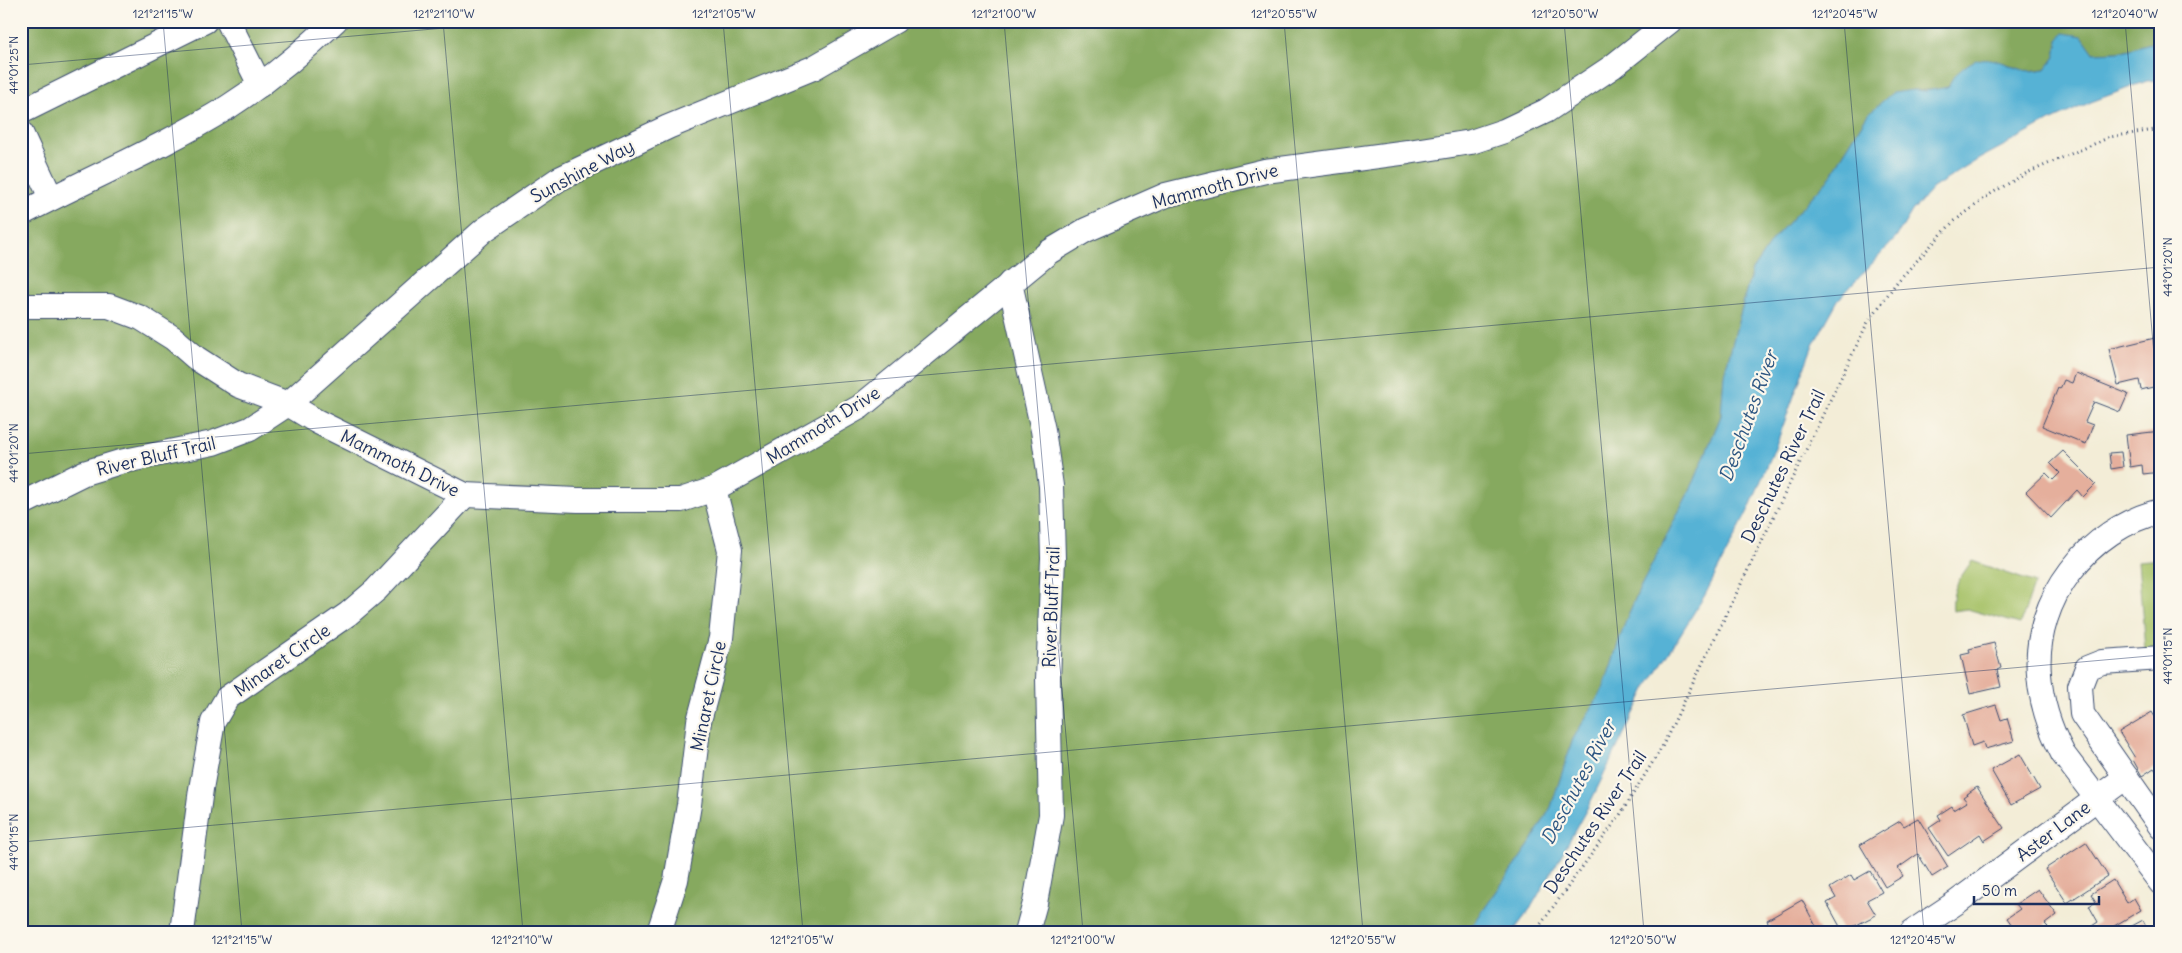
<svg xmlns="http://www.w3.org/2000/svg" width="2182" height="953" font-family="Delius,sans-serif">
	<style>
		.green { fill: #a8c36a; stroke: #627964 }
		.forest { fill: #86a95e; stroke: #506c5e }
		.water { fill: #57b2d5; stroke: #39709a }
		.building { fill: #e5af9c }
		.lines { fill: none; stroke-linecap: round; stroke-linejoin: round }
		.minor-casing { stroke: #3b4c70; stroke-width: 26 }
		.path { stroke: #3b4c70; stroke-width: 3; stroke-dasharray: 1 4; stroke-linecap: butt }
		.minor { stroke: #fff; stroke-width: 24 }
		.ticks { fill: none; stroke: #1b2f5e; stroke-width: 1; stroke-opacity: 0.45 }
		.labels { text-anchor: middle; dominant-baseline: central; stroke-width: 4.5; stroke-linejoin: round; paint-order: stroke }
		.street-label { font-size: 18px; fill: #1b2f5e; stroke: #fbf7ec }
		.water-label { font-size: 19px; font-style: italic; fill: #2d5682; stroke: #fbf7ec }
		.neatline { fill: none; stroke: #1b2f5e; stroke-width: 2 }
		.ticks-label { font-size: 12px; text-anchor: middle; fill: #1b2f5e }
	</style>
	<rect width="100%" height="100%" fill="#fbf7ec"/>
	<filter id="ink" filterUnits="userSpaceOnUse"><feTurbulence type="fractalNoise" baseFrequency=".02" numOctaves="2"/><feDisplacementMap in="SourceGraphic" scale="10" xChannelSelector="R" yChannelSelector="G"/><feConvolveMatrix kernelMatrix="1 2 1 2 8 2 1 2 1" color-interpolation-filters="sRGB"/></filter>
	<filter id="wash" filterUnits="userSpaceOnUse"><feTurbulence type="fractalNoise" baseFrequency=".0096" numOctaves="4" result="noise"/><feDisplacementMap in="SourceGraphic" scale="20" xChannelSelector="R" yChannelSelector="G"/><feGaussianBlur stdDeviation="1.12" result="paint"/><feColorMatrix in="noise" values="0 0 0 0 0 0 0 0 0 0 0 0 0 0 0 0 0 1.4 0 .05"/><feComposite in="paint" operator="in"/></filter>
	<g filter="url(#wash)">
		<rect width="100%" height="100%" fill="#f3edd7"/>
		<g class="green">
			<polygon points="2161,559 2161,650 2145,651 2138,561"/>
			<path d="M1972 561 2035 583 2020 624 1967 609 1953 611C1951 589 1959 579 1972 561Z"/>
		</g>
		<polygon class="forest" points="21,21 2161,21 2161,40 2119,52 2094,53 2082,36 2058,40 2055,57 2046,69 2025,71 2005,63 1940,90 1913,90 1868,114 1843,154 1832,175 1773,239 1752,270 1724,375 1721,416 1694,482 1640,588 1626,620 1604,687 1573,739 1551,807 1532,841 1468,932 21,932"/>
		<path class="water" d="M2064 33 2082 36 2094 53 2119 52 2161 40V80L2147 81 2091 102 2046 123 1979 159 1933 188 1912 211 1896 238 1838 300 1812 347 1776 445 1749 509 1705 595 1646 689 1589 805 1557 863 1530 909 1513 932H1468L1532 841 1551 807 1573 739 1604 687 1626 620 1640 588 1694 482 1721 416 1724 375 1752 270 1773 239 1832 175 1843 154 1868 114 1892 93 1913 90 1926 91 1949 87C1951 78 1955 75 1962 69 1984 49 2000 63 2023 70 2030 72 2039 70 2046 69L2055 57 2058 40Z"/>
		<g id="blocks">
			<g class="building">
				<polygon points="2159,337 2161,344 2161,385 2141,390 2139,380 2118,385 2109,349"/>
				<polygon points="2076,373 2128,394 2120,412 2094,402 2085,422 2093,425 2086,444 2042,426 2058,388 2060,389 2064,380 2072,383"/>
				<polygon points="2161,431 2161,472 2143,474 2142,465 2130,467 2126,435"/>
				<polygon points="2063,451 2096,484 2083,497 2077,490 2051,518 2026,492 2046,473 2053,480 2060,473 2050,463"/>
				<polygon points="2121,452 2123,467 2111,469 2109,453"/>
				<polygon points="1994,643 2001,668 1997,670 2001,687 1970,694 1961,655 1970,653 1969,649"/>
				<polygon points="1996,705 2001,720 2007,718 2014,741 1985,749 1983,742 1972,746 1963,715"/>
				<polygon points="2152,712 2161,727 2161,774 2159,775 2154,768 2142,776 2133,760 2135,758 2119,732"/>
				<polygon points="2020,754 2040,789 2011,805 1991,770"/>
				<polygon points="1977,787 2004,828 1984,841 1980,834 1948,856 1929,828 1941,820 1938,815 1952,806 1954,810 1967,802 1963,797"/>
				<polygon points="1918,818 1948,867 1932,877 1918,854 1898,868 1903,876 1885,887 1860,845 1900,821 1904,826"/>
				<polygon points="2086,842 2108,876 2067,903 2045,869"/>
				<polygon points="1870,871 1882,892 1867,900 1876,915 1843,932 1827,903 1836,898 1830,888 1851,875 1854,880"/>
				<polygon points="2113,880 2127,903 2134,898 2141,910 2104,932 2095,932 2092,926 2098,922 2089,906 2096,902 2091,894"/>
				<polygon points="2038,889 2057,915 2045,924 2048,927 2041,932 2017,932 2007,918 2020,909 2016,904"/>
				<polygon points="1802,900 1819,932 1773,932 1767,920"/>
				<polygon points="2143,920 2149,932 2121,932"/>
			</g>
		</g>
	</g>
	<g filter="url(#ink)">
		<use href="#blocks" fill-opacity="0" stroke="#3b4c70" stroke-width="1"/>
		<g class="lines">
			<defs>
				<g id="minor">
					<polyline points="228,21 260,85"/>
					<polyline points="21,112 205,21"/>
					<polyline points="21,133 51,198"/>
					<path d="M21 214C90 178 162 148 228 107 267 82 302 53 335 21"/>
					<polyline points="1010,283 1043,430 1051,486 1053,558 1048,679 1051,815 1035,903 1027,932"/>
					<polyline points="21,306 109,306 141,318 173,338 196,358 238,385 288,404 316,421 465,495 578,500 681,500 714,489 860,407 1049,252 1086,230 1166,195 1265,171 1408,152 1471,142 1504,131 1546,111 1612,67 1670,21"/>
					<polyline points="21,504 84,473 120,462 213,443 250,429 288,404 484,230 559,179 668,127 813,68 895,21"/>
					<path d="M2161 511C2089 528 2033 599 2039 674 2041 703 2050 729 2063 754L2161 883"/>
					<polyline points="2161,658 2102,662 2087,668 2080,686 2082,714 2161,827"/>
					<polyline points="182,932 201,789 213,722 227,698 348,614 376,590 465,495"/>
					<polyline points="659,932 676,880 689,805 699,721 721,638 730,550 714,489"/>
					<polyline points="1912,932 1957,902 2126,777"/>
				</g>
			</defs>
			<use href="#minor" class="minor-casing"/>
			<polyline class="path" points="1535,932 1620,815 1662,747 1868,322 1897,282 1952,223 1992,193 2027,173 2110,137 2161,129"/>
			<use href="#minor" class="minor"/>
		</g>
	</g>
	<path class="ticks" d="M163 21 242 932M443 21 523 932M723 21 803 932M1004 21 1083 932M1284 21 1363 932M1564 21 1644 932M1844 21 1924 932M2125 21 2161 435M21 65 525 21M21 454 2161 267M21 842 2161 655"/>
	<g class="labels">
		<g class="street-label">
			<text transform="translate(582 171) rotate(-28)">Sunshine Way</text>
			<text transform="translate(1215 186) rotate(-15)">Mammoth Drive</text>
			<text transform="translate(823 425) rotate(-32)">Mammoth Drive</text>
			<text transform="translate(156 456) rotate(-13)">River Bluff Trail</text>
			<text transform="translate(400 463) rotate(26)">Mammoth Drive</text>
			<text transform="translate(1783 466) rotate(-64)">Deschutes River Trail</text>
			<text transform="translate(1051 607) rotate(-88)">River Bluff Trail</text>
			<text transform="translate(282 660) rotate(-35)">Minaret Circle</text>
			<text transform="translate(708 696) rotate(-78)">Minaret Circle</text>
			<text transform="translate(1595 822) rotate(-56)">Deschutes River Trail</text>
			<text transform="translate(2053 831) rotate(-37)">Aster Lane</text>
		</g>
		<g class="water-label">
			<text transform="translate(1748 416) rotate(-70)">Deschutes River</text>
			<text transform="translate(1578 782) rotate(-62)">Deschutes River</text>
		</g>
	</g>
	<rect width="2182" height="953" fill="none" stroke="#fbf7ec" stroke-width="55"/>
	<path d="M1974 896v8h125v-8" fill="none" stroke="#1b2f5e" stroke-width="2.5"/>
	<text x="1982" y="896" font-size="15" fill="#1b2f5e" stroke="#fbf7ec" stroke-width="4" paint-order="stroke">50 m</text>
	<rect x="28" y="28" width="2126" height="898" class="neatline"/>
	<g class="ticks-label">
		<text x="163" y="18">121°21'15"W</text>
		<text x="444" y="18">121°21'10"W</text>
		<text x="724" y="18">121°21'05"W</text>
		<text x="1004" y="18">121°21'00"W</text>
		<text x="1284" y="18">121°20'55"W</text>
		<text x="1565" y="18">121°20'50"W</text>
		<text x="1845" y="18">121°20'45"W</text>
		<text x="2125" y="18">121°20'40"W</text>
		<text transform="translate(14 65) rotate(-90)" y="4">44°01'25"N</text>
		<text transform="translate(2168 267) rotate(-90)" y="4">44°01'20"N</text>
		<text transform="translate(14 453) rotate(-90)" y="4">44°01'20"N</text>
		<text transform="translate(2168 656) rotate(-90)" y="4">44°01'15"N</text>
		<text transform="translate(14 842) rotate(-90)" y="4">44°01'15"N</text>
		<text x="242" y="944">121°21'15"W</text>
		<text x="522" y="944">121°21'10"W</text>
		<text x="802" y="944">121°21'05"W</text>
		<text x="1083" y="944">121°21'00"W</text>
		<text x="1363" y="944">121°20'55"W</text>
		<text x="1643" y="944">121°20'50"W</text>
		<text x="1923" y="944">121°20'45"W</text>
	</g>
</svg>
